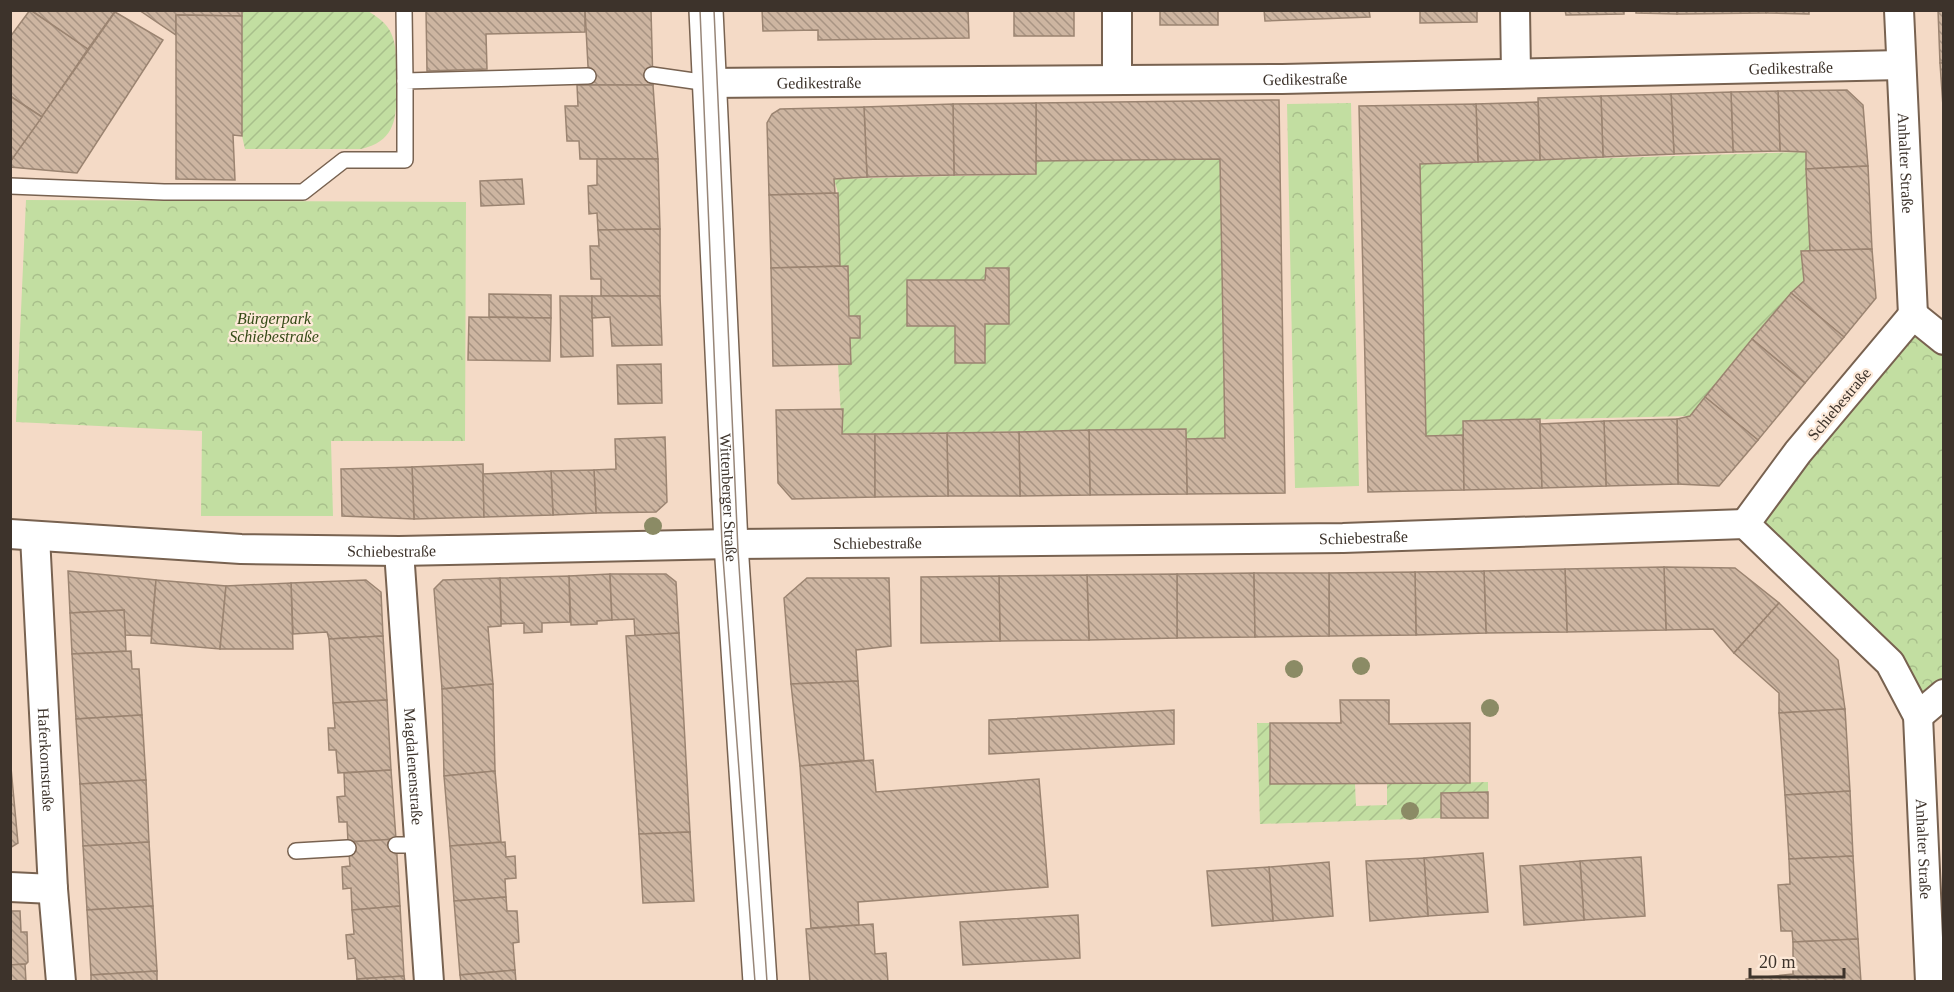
<svg xmlns="http://www.w3.org/2000/svg" width="1954" height="992" font-family="'Times New Roman',serif">
	<style>
		.park { fill: url(#park-crowns) }
		.garden { fill: url(#garden-furrows) }
		.building { fill: url(#building-back-hatch); stroke: #9b8471; stroke-width: 1.5 }
		.lines { fill: none; stroke-linecap: round; stroke-linejoin: round }
		.lane-casing { stroke: #786250; stroke-width: 18 }
		.street-casing { stroke: #786250; stroke-width: 32 }
		.secondary-casing { stroke: #786250; stroke-width: 36 }
		.lane { stroke: #fff; stroke-width: 15 }
		.street { stroke: #fff; stroke-width: 28 }
		.secondary { stroke: #fff; stroke-width: 33 }
		.tram { stroke: #988678; stroke-width: 1.5 }
		.tree { fill: #8b8b65 }
		.labels { text-anchor: middle; dominant-baseline: central; stroke-width: 4.5; stroke-linejoin: round; paint-order: stroke }
		.street-label { font-size: 16px; fill: #3d332b; stroke: #fde9d8 }
		.park-label { font-size: 16px; font-style: italic; fill: #354a16; stroke: #fde9d8 }
	</style>
	<defs>
		<pattern id="park-crowns" width="20" height="18" patternUnits="userSpaceOnUse" patternTransform="scale(1.5)"><rect width="20" height="18" fill="#c2dea1"/><path d="M2 6a3 3 0 1 1 6 0M12 15a3 3 0 1 1 6 0" fill="none" stroke="#a8bf8b"/></pattern>
		<pattern id="garden-furrows" width="10" height="10" patternUnits="userSpaceOnUse" patternTransform="scale(1.5)"><rect width="10" height="10" fill="#c2dea1"/><path d="M-1 1l2-2M0 10L10 0M9 11l2-2" fill="none" stroke="#a8bf8b"/></pattern>
		<pattern id="building-back-hatch" width="6" height="6" patternUnits="userSpaceOnUse" patternTransform="scale(1.5)"><rect width="6" height="6" fill="#cdb5a1"/><path d="M-1 5l2 2M0 0l6 6M5-1l2 2" fill="none" stroke="#a89483"/></pattern>
	</defs>
	<rect width="100%" height="100%" fill="#f4dac6"/>
	<g class="park">
		<polygon points="1351,103 1359,486 1295,488 1287,104"/>
		<polygon points="26,200 466,202 465,441 331,441 333,516 201,516 202,431 16,422"/>
		<polygon points="1913,315 1943,340 1943,694 1918,716 1890,663 1745,524"/>
	</g>
	<g class="garden">
		<path d="M242 11H368C377 17 387 23 391 33 397 46 396 60 396 74 396 108 402 140 361 149H245L242 136Z"/>
		<polygon points="1806,152 1810,251 1801,251 1804,281 1690,416 1463,421 1463,435 1426,436 1420,164"/>
		<polygon points="1220,159 1225,438 1186,439 1186,429 842,434 838,364 851,364 848,266 840,266 838,193 834,179 1036,174 1036,161"/>
		<polygon points="1257,723 1270,723 1271,784 1355,784 1356,806 1387,805 1387,784 1488,782 1488,792 1441,793 1441,818 1260,824"/>
	</g>
	<g class="building">
		<polygon points="30,10 88,49 42,117 10,96 10,37"/>
		<polygon points="31,10 116,10 88,49"/>
		<polygon points="139,10 242,10 242,16 176,15 176,35"/>
		<polygon points="426,10 585,10 585,32 486,34 487,69 427,71"/>
		<polygon points="585,10 651,10 653,85 589,85"/>
		<polygon points="762,10 968,10 969,38 818,40 818,30 763,31"/>
		<rect x="1014" y="10" width="60" height="26"/>
		<rect x="1160" y="10" width="58" height="15"/>
		<polygon points="1264,10 1369,10 1370,17 1265,21"/>
		<polygon points="1420,10 1477,10 1477,22 1420,23"/>
		<polygon points="1565,10 1624,10 1624,14 1566,15"/>
		<polygon points="1636,10 1677,10 1677,14 1636,13"/>
		<polygon points="1677,10 1765,10 1766,13 1677,14"/>
		<polygon points="1765,10 1809,10 1809,14 1766,13"/>
		<polygon points="1938,10 1944,10 1944,63 1940,63"/>
		<polygon points="115,12 163,40 77,173 10,167 10,162"/>
		<polygon points="176,15 242,16 242,136 233,135 235,180 176,179"/>
		<polygon points="1940,63 1944,63 1944,121"/>
		<polygon points="577,85 653,85 658,159 580,159 579,141 567,141 565,106 578,106"/>
		<polygon points="1847,90 1863,105 1868,166 1806,169 1806,152 1780,151 1778,91"/>
		<polygon points="1778,91 1780,151 1733,152 1731,92"/>
		<polygon points="1731,92 1733,152 1674,154 1671,94"/>
		<polygon points="1671,94 1674,154 1603,157 1601,96"/>
		<polygon points="10,96 42,117 10,162"/>
		<polygon points="1601,96 1603,157 1540,160 1538,98"/>
		<polygon points="1279,100 1285,493 1187,494 1186,439 1225,438 1220,159 1036,161 1036,103"/>
		<polygon points="1538,102 1540,160 1478,162 1476,104"/>
		<polygon points="1036,103 1036,174 954,175 953,104"/>
		<polygon points="953,104 954,175 867,177 864,107"/>
		<polygon points="1476,104 1478,162 1420,164 1426,436 1463,435 1464,490 1368,492 1359,106"/>
		<polygon points="864,107 867,177 834,179 835,193 769,195 767,123 772,114 780,109"/>
		<polygon points="597,159 658,159 660,229 598,230 597,213 589,214 588,186 597,185"/>
		<polygon points="1868,166 1872,249 1810,251 1806,169"/>
		<polygon points="522,179 524,204 481,206 480,181"/>
		<polygon points="838,193 840,266 771,268 769,195"/>
		<polygon points="660,229 660,296 601,296 601,279 591,279 590,246 599,246 598,230"/>
		<polygon points="1872,249 1876,298 1844,337 1791,293 1804,281 1801,251"/>
		<polygon points="848,266 849,316 860,316 860,338 850,338 851,364 773,366 771,268"/>
		<polygon points="986,268 1009,268 1009,324 985,324 985,363 955,363 955,326 907,326 907,280 985,280"/>
		<polygon points="1791,293 1844,337 1805,383 1752,339"/>
		<polygon points="489,294 551,295 551,318 489,317"/>
		<polygon points="560,296 592,296 593,356 561,357"/>
		<polygon points="592,296 660,296 662,345 612,346 610,317 592,318"/>
		<polygon points="469,317 551,318 550,361 468,360"/>
		<polygon points="1752,339 1805,383 1758,440 1705,397"/>
		<polygon points="661,364 662,403 618,404 617,365"/>
		<polygon points="1705,397 1758,440 1719,486 1678,484 1677,419 1690,416"/>
		<polygon points="843,409 842,434 875,434 875,497 792,499 778,483 776,410"/>
		<polygon points="1540,419 1542,488 1464,490 1463,421"/>
		<polygon points="1677,419 1678,484 1606,486 1604,421"/>
		<polygon points="1604,421 1606,486 1542,488 1540,424"/>
		<polygon points="1186,429 1187,494 1090,495 1089,430"/>
		<polygon points="1089,430 1090,495 1020,496 1019,432"/>
		<polygon points="1019,432 1020,496 948,496 947,433"/>
		<polygon points="947,433 948,496 875,497 875,434"/>
		<polygon points="665,437 667,502 656,512 596,513 594,470 616,469 615,439"/>
		<polygon points="483,464 484,517 414,519 412,467"/>
		<polygon points="412,467 414,519 342,516 341,469"/>
		<polygon points="594,470 596,513 553,515 551,471"/>
		<polygon points="551,471 553,515 484,517 483,474"/>
		<polygon points="1664,567 1735,568 1779,603 1734,653 1713,629 1666,630"/>
		<polygon points="1664,567 1666,630 1567,632 1565,569"/>
		<polygon points="1565,569 1567,632 1486,633 1484,571"/>
		<polygon points="68,571 156,580 151,636 125,635 124,610 70,613"/>
		<polygon points="1484,571 1486,633 1416,635 1415,572"/>
		<polygon points="1415,572 1416,635 1329,636 1329,573"/>
		<polygon points="1254,573 1255,637 1177,638 1177,574"/>
		<polygon points="1254,573 1329,573 1329,636 1255,637"/>
		<polygon points="610,574 612,620 597,621 597,624 571,625 569,576"/>
		<polygon points="610,574 666,574 676,582 679,633 635,636 634,619 612,620"/>
		<polygon points="1177,574 1177,638 1089,640 1087,575"/>
		<polygon points="1087,575 1089,640 1000,641 999,576"/>
		<polygon points="569,576 570,622 542,623 542,632 524,633 524,623 501,624 500,578"/>
		<polygon points="999,576 1000,641 921,643 921,577"/>
		<polygon points="500,578 501,626 488,627 493,684 442,689 434,589 443,580"/>
		<polygon points="807,578 889,578 891,646 856,650 858,681 791,684 784,598"/>
		<polygon points="156,580 226,586 220,649 151,643"/>
		<polygon points="366,580 381,592 383,636 329,639 327,632 293,634 291,583"/>
		<polygon points="291,583 293,649 220,649 226,586"/>
		<polygon points="1779,603 1838,660 1845,709 1779,713 1779,693 1734,653"/>
		<polygon points="124,610 126,651 72,654 70,613"/>
		<polygon points="679,633 690,832 639,834 626,636"/>
		<polygon points="383,636 387,700 333,703 329,639"/>
		<polygon points="131,651 132,669 139,669 142,715 76,719 72,654"/>
		<polygon points="858,681 864,760 800,766 791,684"/>
		<polygon points="493,684 495,771 444,776 442,689"/>
		<polygon points="387,700 391,770 338,773 336,750 329,750 328,728 335,728 333,703"/>
		<polygon points="1340,700 1389,700 1389,724 1470,723 1470,783 1270,784 1270,723 1341,723"/>
		<polygon points="1845,709 1850,791 1785,795 1779,713"/>
		<polygon points="1174,710 1174,744 989,754 989,720"/>
		<polygon points="142,715 146,780 80,784 76,719"/>
		<polygon points="10,757 18,843 10,848"/>
		<polygon points="873,760 876,792 1039,779 1048,887 858,902 859,925 811,928 800,766"/>
		<polygon points="391,770 396,839 348,842 347,822 339,822 337,797 345,796 344,773"/>
		<polygon points="495,771 501,842 450,846 444,776"/>
		<polygon points="146,780 149,842 83,846 80,784"/>
		<polygon points="1850,791 1853,856 1789,859 1785,795"/>
		<polygon points="1488,792 1488,818 1441,818 1441,793"/>
		<polygon points="690,832 694,901 643,903 639,834"/>
		<polygon points="396,839 400,906 352,910 351,888 343,889 342,867 350,866 348,842"/>
		<polygon points="149,842 153,906 87,910 83,846"/>
		<polygon points="505,842 506,857 515,856 516,878 505,879 506,897 454,901 450,846"/>
		<polygon points="1483,853 1488,912 1428,916 1424,858"/>
		<polygon points="1853,856 1858,939 1793,942 1792,931 1781,931 1778,885 1790,884 1789,859"/>
		<polygon points="1641,857 1645,916 1584,920 1580,861"/>
		<polygon points="1424,858 1428,916 1370,921 1366,861"/>
		<polygon points="1580,861 1584,920 1524,925 1520,866"/>
		<polygon points="1329,862 1333,916 1273,921 1269,867"/>
		<polygon points="1269,867 1273,921 1212,926 1207,871"/>
		<polygon points="506,897 507,911 517,911 519,942 513,943 515,970 460,975 454,901"/>
		<polygon points="153,906 157,971 91,975 87,910"/>
		<polygon points="400,906 404,976 357,979 355,958 348,959 346,935 354,934 352,910"/>
		<polygon points="10,911 20,911 21,932 27,932 28,962 26,964 10,965"/>
		<polygon points="1078,915 1080,958 963,965 960,922"/>
		<polygon points="873,924 875,954 886,953 888,982 810,982 806,929"/>
		<polygon points="1858,939 1861,982 1746,982 1746,979 1793,974 1793,942"/>
		<polygon points="25,964 26,982 10,982 10,965"/>
		<polygon points="515,970 516,982 461,982 460,975"/>
		<polygon points="157,971 157,982 91,982 91,975"/>
		<polygon points="404,976 405,982 357,982 357,979"/>
	</g>
	<g class="lines">
		<defs>
			<g id="lane">
				<polyline points="404,10 405,81"/>
				<polyline points="652,75 708,83"/>
				<polyline points="10,186 164,192 303,192 344,160 405,160 405,81 588,76"/>
				<polyline points="396,845 420,845"/>
				<polyline points="296,851 348,848"/>
			</g>
			<g id="street">
				<polyline points="1515,10 1516,73"/>
				<path id="s1" d="M1899 10 1913 315"/>
				<polyline points="1117,78 1117,10"/>
				<path id="s2" d="M708 83 1282 79 1901 65"/>
				<path id="s3" d="M1913 315 1798 452 1745 524 1890 663 1918 716 1930 982"/>
				<polyline points="1913,315 1944,340"/>
				<path id="s4" d="M10 534 241 549 399 551 731 544 1343 538 1745 524"/>
				<path id="s5" d="M35 536 53 889 61 982"/>
				<path id="s6" d="M399 551 429 982"/>
				<polyline points="1918,716 1944,694"/>
				<polyline points="10,887 53,889"/>
			</g>
			<g id="secondary">
				<path id="s7" d="M706 10 731 544 760 982"/>
			</g>
		</defs>
		<use href="#lane" class="lane-casing"/>
		<use href="#street" class="street-casing"/>
		<use href="#secondary" class="secondary-casing"/>
		<use href="#lane" class="lane"/>
		<use href="#street" class="street"/>
		<use href="#secondary" class="secondary"/>
		<g class="tram">
			<polyline points="700,10 722,544 755,982"/>
			<polyline points="714,10 738,551 767,982"/>
		</g>
	</g>
	<g class="tree">
		<circle cx="653" cy="526" r="9"/>
		<circle cx="1361" cy="666" r="9"/>
		<circle cx="1294" cy="669" r="9"/>
		<circle cx="1490" cy="708" r="9"/>
		<circle cx="1410" cy="811" r="9"/>
	</g>
	<g class="labels">
		<g class="street-label">
			<text stroke="none"><textPath href="#s2" startOffset="1083">Gedikestraße</textPath></text>
			<text stroke="none"><textPath href="#s2" startOffset="597">Gedikestraße</textPath></text>
			<text stroke="none"><textPath href="#s2" startOffset="111">Gedikestraße</textPath></text>
			<text stroke="none"><textPath href="#s1" startOffset="153">Anhalter Straße</textPath></text>
			<text transform="translate(1839 404) rotate(-50)">Schiebestraße</text>
			<text stroke="none"><textPath href="#s7" startOffset="488">Wittenberger Straße</textPath></text>
			<text stroke="none"><textPath href="#s4" startOffset="1354">Schiebestraße</textPath></text>
			<text stroke="none"><textPath href="#s4" startOffset="868">Schiebestraße</textPath></text>
			<text stroke="none"><textPath href="#s4" startOffset="382">Schiebestraße</textPath></text>
			<text stroke="none"><textPath href="#s5" startOffset="224">Haferkornstraße</textPath></text>
			<text stroke="none"><textPath href="#s6" startOffset="216">Magdalenenstraße</textPath></text>
			<text stroke="none"><textPath href="#s3" startOffset="662">Anhalter Straße</textPath></text>
		</g>
		<g class="park-label">
			<text x="274" y="318">Bürgerpark<tspan x="274" dy="18">Schiebestraße</tspan></text>
		</g>
	</g>
	<rect width="1954" height="992" fill="none" stroke="#3d332b" stroke-width="24"/>
	<path d="M1750 968v9h94v-9" fill="none" stroke="#3d332b" stroke-width="3"/>
	<text x="1759" y="968" font-size="18" fill="#3d332b" stroke="#fde9d8" stroke-width="4.5" paint-order="stroke">20 m</text>
</svg>
